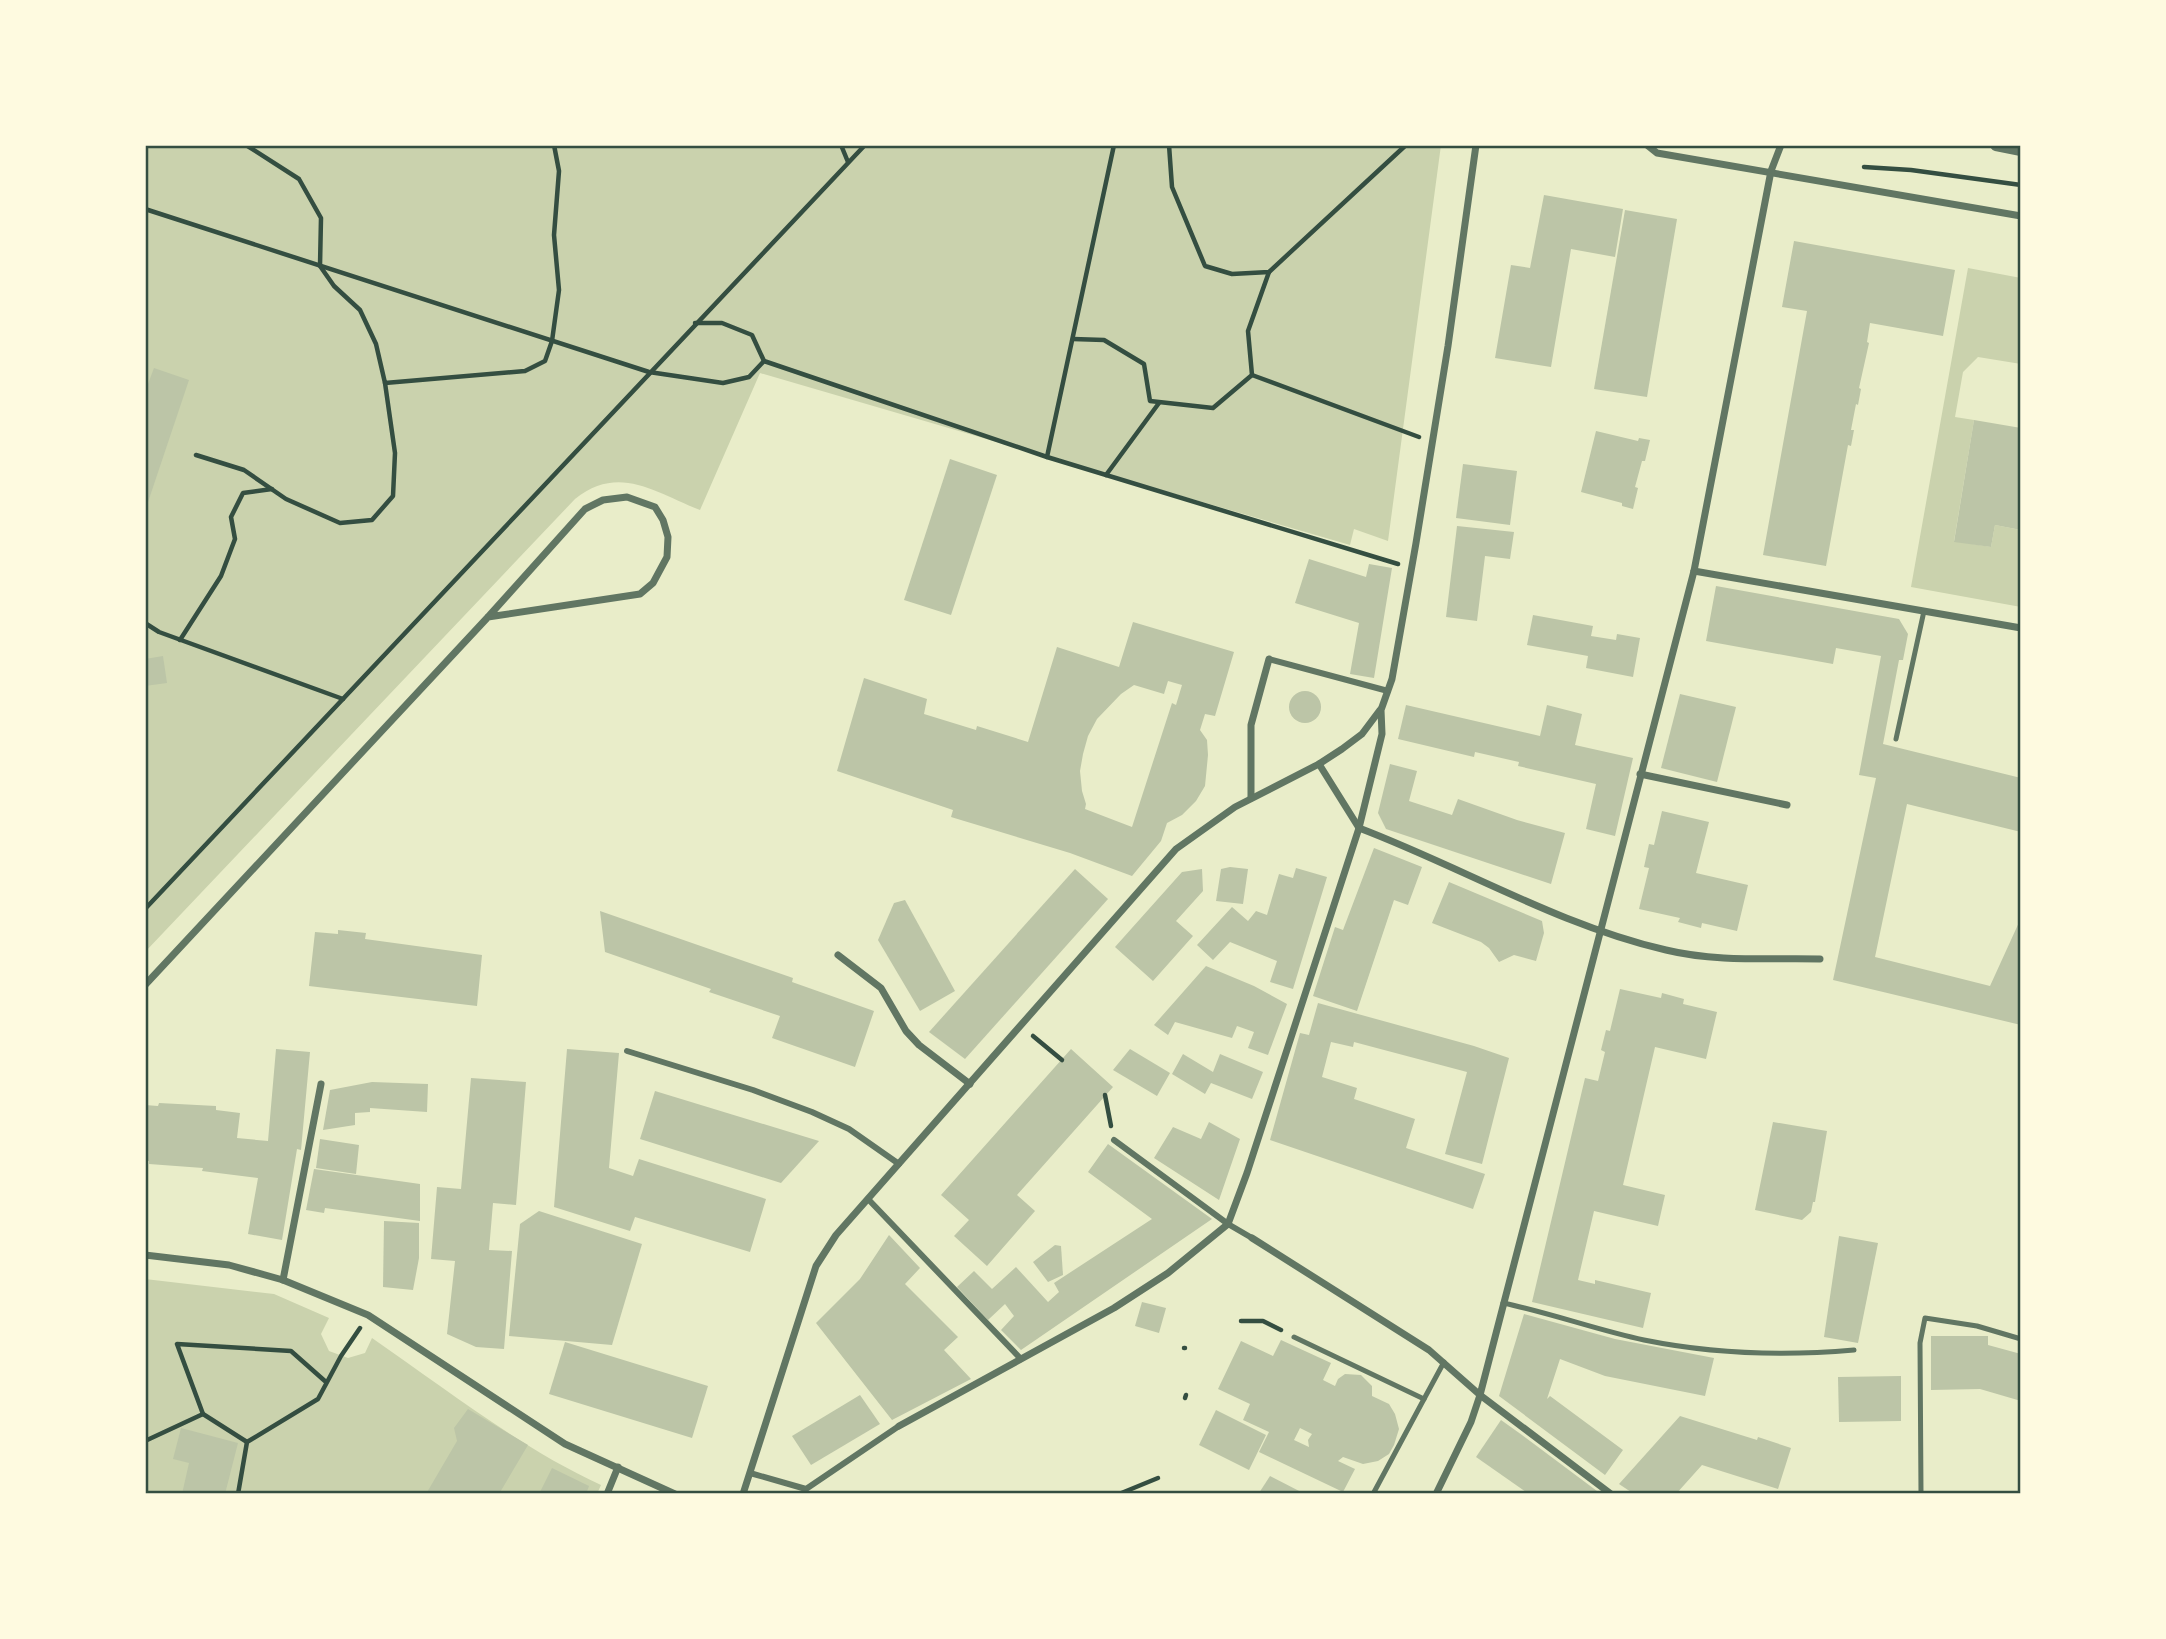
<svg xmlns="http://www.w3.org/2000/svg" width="2166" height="1639" font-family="Quicksand,sans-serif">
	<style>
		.green { fill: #cad2ad }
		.building { fill: #bcc5a7; fill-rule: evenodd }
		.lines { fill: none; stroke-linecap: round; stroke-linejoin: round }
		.path { stroke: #344e41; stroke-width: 4.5 }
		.service { stroke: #617663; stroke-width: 5 }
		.pedestrian { stroke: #617663; stroke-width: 6 }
		.minor { stroke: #617663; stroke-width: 7 }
		.tertiary { stroke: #617663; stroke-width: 12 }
		.neatline { fill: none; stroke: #344e41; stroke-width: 2.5 }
	</style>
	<rect width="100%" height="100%" fill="#e9edc9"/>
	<g class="green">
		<path d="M145 145H1441L1388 541 1354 529 1350 545 760 373 700 510C654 492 619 464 575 499L145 952Z"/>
		<polygon points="1968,268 2021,278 2021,364 1978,357 1963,372 1955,417 1974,420 1954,541 1991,547 1995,525 2021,530 2021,607 1911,587"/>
		<path d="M145 1279 274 1294 329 1318 321 1334 329 1351 348 1358 365 1353 372 1338C446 1389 519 1447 601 1485L597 1494H145Z"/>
	</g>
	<g class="building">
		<polygon points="1544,195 1623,209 1615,257 1571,249 1551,367 1495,358 1511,265 1530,268"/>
		<polygon points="1625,210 1677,219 1647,397 1594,389"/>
		<polygon points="1794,241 1955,270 1943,336 1870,323 1867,342 1869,343 1859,388 1861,389 1858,405 1856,404 1851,430 1854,430 1851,446 1848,445 1826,566 1763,555 1807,311 1782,307"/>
		<polygon points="154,368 189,380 146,508 145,392"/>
		<polygon points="1974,420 2021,428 2021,530 1995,525 1991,547 1954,542"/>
		<polygon points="1596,431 1638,441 1639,438 1650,440 1645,461 1642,461 1635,487 1638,488 1633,509 1622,506 1622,503 1581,492"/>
		<polygon points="950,459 997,475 951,615 904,600"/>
		<polygon points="1463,464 1517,471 1510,525 1456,518"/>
		<polygon points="1457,526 1514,532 1510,559 1485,556 1477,621 1446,617"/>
		<polygon points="1309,559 1366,577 1369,564 1392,568 1374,678 1350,674 1359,623 1295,603"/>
		<polygon points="1716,586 1899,619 1908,634 1903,660 1899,660 1883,744 2021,778 2021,832 1907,804 1875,957 1990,986 2021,918 2021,1025 1833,980 1876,778 1859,775 1881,656 1836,648 1833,664 1706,641"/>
		<polygon points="1533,615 1593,626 1591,636 1616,640 1617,634 1640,638 1633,677 1586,668 1588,656 1527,645"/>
		<path d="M1133 622 1234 652 1215 716 1205 714 1200 730 1207 740 1208 755 1205 786 1196 801 1182 815 1167 823 1161 841 1132 876 1070 853 951 817 953 810 837 771 864 678 927 699 924 714 976 730 977 726 1028 742 1057 647 1119 667ZM1168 681 1182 685 1176 705 1172 703 1132 827 1085 809 1086 804 1082 791 1080 771 1083 754 1088 736 1097 719 1121 694 1134 685 1164 694Z"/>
		<polygon points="163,656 167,683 145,686 145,659"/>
		<circle cx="1305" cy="707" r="16"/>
		<polygon points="1680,694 1736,707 1717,782 1661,768"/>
		<polygon points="1406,705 1540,736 1547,705 1582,714 1575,745 1633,758 1615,836 1586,829 1596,784 1518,766 1519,762 1475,752 1474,757 1398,739"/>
		<polygon points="1390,764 1417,771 1409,801 1452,815 1458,799 1517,820 1565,833 1551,884 1386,829 1378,813"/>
		<polygon points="1662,811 1709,822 1696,873 1748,885 1737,931 1702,923 1701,928 1678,922 1680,918 1639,909 1649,868 1644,867 1649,844 1654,845"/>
		<polygon points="1374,848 1422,867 1408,905 1394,900 1357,1011 1313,996 1335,927 1343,930"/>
		<polygon points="1230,867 1248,869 1243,904 1216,901 1221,869"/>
		<polygon points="1296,868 1327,877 1293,989 1270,982 1277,961 1230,942 1213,960 1197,945 1232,907 1248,921 1256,911 1267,915 1279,874 1293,878"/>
		<polygon points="1075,869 1108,899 965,1059 929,1032"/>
		<polygon points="1202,869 1203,891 1176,921 1193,936 1153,981 1115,947 1182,872"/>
		<polygon points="1449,882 1542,921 1544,933 1536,961 1514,955 1499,962 1489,948 1481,942 1432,923"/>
		<polygon points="905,900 955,991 920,1011 878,940 894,903"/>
		<polygon points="600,911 793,978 792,982 874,1011 855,1067 772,1038 780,1016 709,992 711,989 605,952"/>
		<polygon points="338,930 366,933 365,939 482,955 477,1006 309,986 315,932 338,934"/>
		<polygon points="1206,966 1254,986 1287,1004 1268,1055 1248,1048 1254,1032 1237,1026 1232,1038 1175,1022 1168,1035 1154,1025"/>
		<polygon points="1620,989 1661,998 1662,993 1684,999 1683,1004 1717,1012 1706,1059 1655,1047 1623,1185 1665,1195 1658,1226 1594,1211 1578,1280 1595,1284 1595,1280 1651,1293 1643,1328 1532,1302 1585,1078 1598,1081 1605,1052 1601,1050 1606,1030 1610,1031"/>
		<polygon points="1318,1003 1474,1046 1509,1058 1482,1164 1445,1154 1467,1072 1354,1042 1353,1047 1331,1042 1322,1077 1357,1088 1354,1099 1415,1119 1406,1148 1485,1174 1473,1209 1270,1140 1300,1033 1309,1035"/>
		<polygon points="276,1049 310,1052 301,1150 297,1149 282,1240 248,1234 258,1178 202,1171 203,1168 149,1164 149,1161 145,1161 145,1105 158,1106 159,1103 216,1106 216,1110 240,1113 237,1138 268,1141"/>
		<polygon points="567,1049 619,1053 609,1168 633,1176 639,1159 766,1199 750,1252 635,1217 630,1231 554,1207"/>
		<polygon points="1071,1049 1113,1087 1017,1195 1035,1211 987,1266 954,1236 969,1220 941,1195"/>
		<polygon points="1130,1049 1170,1073 1157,1096 1113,1070"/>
		<polygon points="1183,1054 1213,1072 1220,1054 1263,1072 1252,1099 1211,1083 1205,1094 1172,1074"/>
		<polygon points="471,1078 526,1082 516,1205 493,1203 489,1250 512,1251 504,1349 476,1347 447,1334 455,1261 431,1259 437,1187 461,1189"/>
		<polygon points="372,1082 428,1084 427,1112 370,1108 370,1112 355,1113 355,1125 323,1130 330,1090"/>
		<polygon points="655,1091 819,1141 781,1183 640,1139"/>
		<polygon points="1209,1122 1240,1139 1219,1200 1154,1158 1173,1127 1201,1139"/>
		<polygon points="1773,1122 1827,1131 1815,1202 1813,1202 1811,1212 1802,1220 1755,1210"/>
		<polygon points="320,1139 359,1145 356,1174 316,1168"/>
		<polygon points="1108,1144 1212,1219 1021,1350 1001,1330 1014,1316 1005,1304 988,1320 957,1287 974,1271 992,1289 1016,1267 1048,1302 1059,1292 1054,1283 1152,1219 1088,1172"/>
		<polygon points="314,1169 420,1184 420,1221 325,1208 324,1213 306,1210"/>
		<polygon points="539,1211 642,1244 612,1345 509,1336 520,1224"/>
		<polygon points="384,1221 419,1223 419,1258 413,1290 383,1287"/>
		<polygon points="889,1235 920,1268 905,1284 958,1337 944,1350 971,1379 892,1420 816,1323 860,1279"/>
		<polygon points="1839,1236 1878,1243 1858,1343 1824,1337"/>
		<polygon points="1055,1245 1061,1246 1063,1275 1048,1282 1033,1262"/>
		<polygon points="1142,1302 1166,1308 1159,1333 1135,1326"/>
		<polygon points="1524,1314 1615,1339 1714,1358 1705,1396 1605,1376 1560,1359 1547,1399 1550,1396 1623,1450 1605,1475 1499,1396"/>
		<polygon points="1931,1336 1988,1336 1988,1345 2021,1354 2021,1401 1980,1389 1931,1390"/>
		<path d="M1281 1340 1331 1363 1323 1380 1335 1386 1338 1379 1345 1374 1361 1375 1372 1386V1396L1389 1404 1395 1414 1399 1429 1394 1445 1389 1454 1378 1461 1363 1464 1343 1457 1338 1461 1355 1469 1343 1492 1259 1452 1269 1432 1243 1420 1250 1404 1218 1389 1241 1341 1273 1356ZM1300 1428 1312 1434 1308 1440 1309 1447 1294 1440Z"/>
		<polygon points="565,1342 708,1386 692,1438 549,1394"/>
		<polygon points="1901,1376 1901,1421 1839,1422 1838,1377"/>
		<polygon points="860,1395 880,1424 811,1465 792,1436"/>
		<polygon points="468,1409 528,1445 499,1494 426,1494 457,1441 454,1428"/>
		<polygon points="1216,1410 1266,1435 1249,1470 1199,1445"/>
		<polygon points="1680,1416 1757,1440 1758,1437 1791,1448 1778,1489 1702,1465 1676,1494 1634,1494 1619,1484"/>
		<polygon points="1501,1420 1522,1435 1601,1494 1529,1494 1476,1457"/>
		<polygon points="181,1428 238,1443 225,1494 182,1494 189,1463 173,1459"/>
		<polygon points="552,1468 589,1486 586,1494 539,1494"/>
		<polygon points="1270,1476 1305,1494 1259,1493"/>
	</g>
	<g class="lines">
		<g class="path">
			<polyline points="246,145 299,179 321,218 320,266 334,286 360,310 376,344 385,383 525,371 545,361 552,341 559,290 554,235 559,171 554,145"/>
			<polyline points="841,145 848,162"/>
			<polyline points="1169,145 1172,187 1205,266 1232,274 1269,272 1406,145"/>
			<polyline points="1864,167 1911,170 2021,185"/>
			<polyline points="145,209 649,372 723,383 749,377 764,361"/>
			<polyline points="695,323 722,323 752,335 764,361 1047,457 1114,145"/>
			<polyline points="1073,339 1104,340 1144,364 1150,401 1213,408 1252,375 1248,331 1269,272"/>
			<polyline points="1252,375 1419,437"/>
			<polyline points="196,455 244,470 286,499 340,523 372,520 393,496 395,453 385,383"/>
			<polyline points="1047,457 1398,564"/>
			<polyline points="1106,475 1159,403"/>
			<polyline points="145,623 159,632 343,699"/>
			<polyline points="180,640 221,576 235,539 231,517 243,493 272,489"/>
			<polyline points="145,909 865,145"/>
			<polyline points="1033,1036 1062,1060"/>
			<polyline points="1105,1095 1111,1126"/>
			<polyline points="1241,1321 1263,1321 1281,1330"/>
			<polyline points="1184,1348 1185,1348"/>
			<polyline points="1185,1398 1186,1395"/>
			<polyline points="145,1441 203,1414"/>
			<polyline points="247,1442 203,1414 177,1344 291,1351 326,1382"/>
			<polyline points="238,1494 247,1442 318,1399 341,1356 360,1328"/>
			<polyline points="1119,1494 1158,1478"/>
		</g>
		<g class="service">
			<polyline points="1896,739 1924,611"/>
			<path d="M1503 1303C1551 1313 1597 1330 1644 1340 1713 1354 1784 1356 1854 1350"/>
			<polyline points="1294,1337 1424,1399 1444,1362"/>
			<polyline points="1373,1494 1424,1399"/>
			<polyline points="1921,1494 1920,1343 1925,1318 1977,1326 2021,1339"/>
		</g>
		<g class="pedestrian">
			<polyline points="1269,659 1388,691"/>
			<polyline points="627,1051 753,1090 812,1112 849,1129 899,1164"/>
			<polyline points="1114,1140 1228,1224 1252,1238"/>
			<polyline points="868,1199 1021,1359"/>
			<polyline points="750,1473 806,1489 899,1426"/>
		</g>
		<g class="minor">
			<polyline points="1647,145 1657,153 2021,216"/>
			<polyline points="1694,571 2021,628"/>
			<polyline points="1319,764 1359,828"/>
			<polyline points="1640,774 1787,805"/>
			<polyline points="1251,798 1251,725 1269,659"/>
			<path d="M1359 828C1462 867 1558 925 1666 950 1715 962 1769 958 1820 959"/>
			<polyline points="838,955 881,988 906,1031 919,1045 970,1084"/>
			<polyline points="145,985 488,617 585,509 603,500 627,497 655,507 663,520 668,537 667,557 653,583 640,594 488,617"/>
			<polyline points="1252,1238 1429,1350 1480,1395 1611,1494"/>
			<polyline points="145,1255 229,1265 283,1280 368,1315 565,1444 675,1494"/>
			<polyline points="283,1280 321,1084"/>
			<polyline points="899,1426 1114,1308 1168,1273 1228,1224 1247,1173 1359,828 1382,734 1381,710 1392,679 1416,543 1448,346 1476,145"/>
			<polyline points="607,1494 618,1467"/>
			<polyline points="743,1494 816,1266 836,1235 1176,849 1235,807 1319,764 1342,749 1362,734 1380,710"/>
			<polyline points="1436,1494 1471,1422 1480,1395 1694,571 1771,171 1781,145"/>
		</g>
		<polyline class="tertiary" points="1996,145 2021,150"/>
	</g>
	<rect width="2166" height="1639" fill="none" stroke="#fefae0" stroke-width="294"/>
	<rect x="147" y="147" width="1872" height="1345" class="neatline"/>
</svg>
